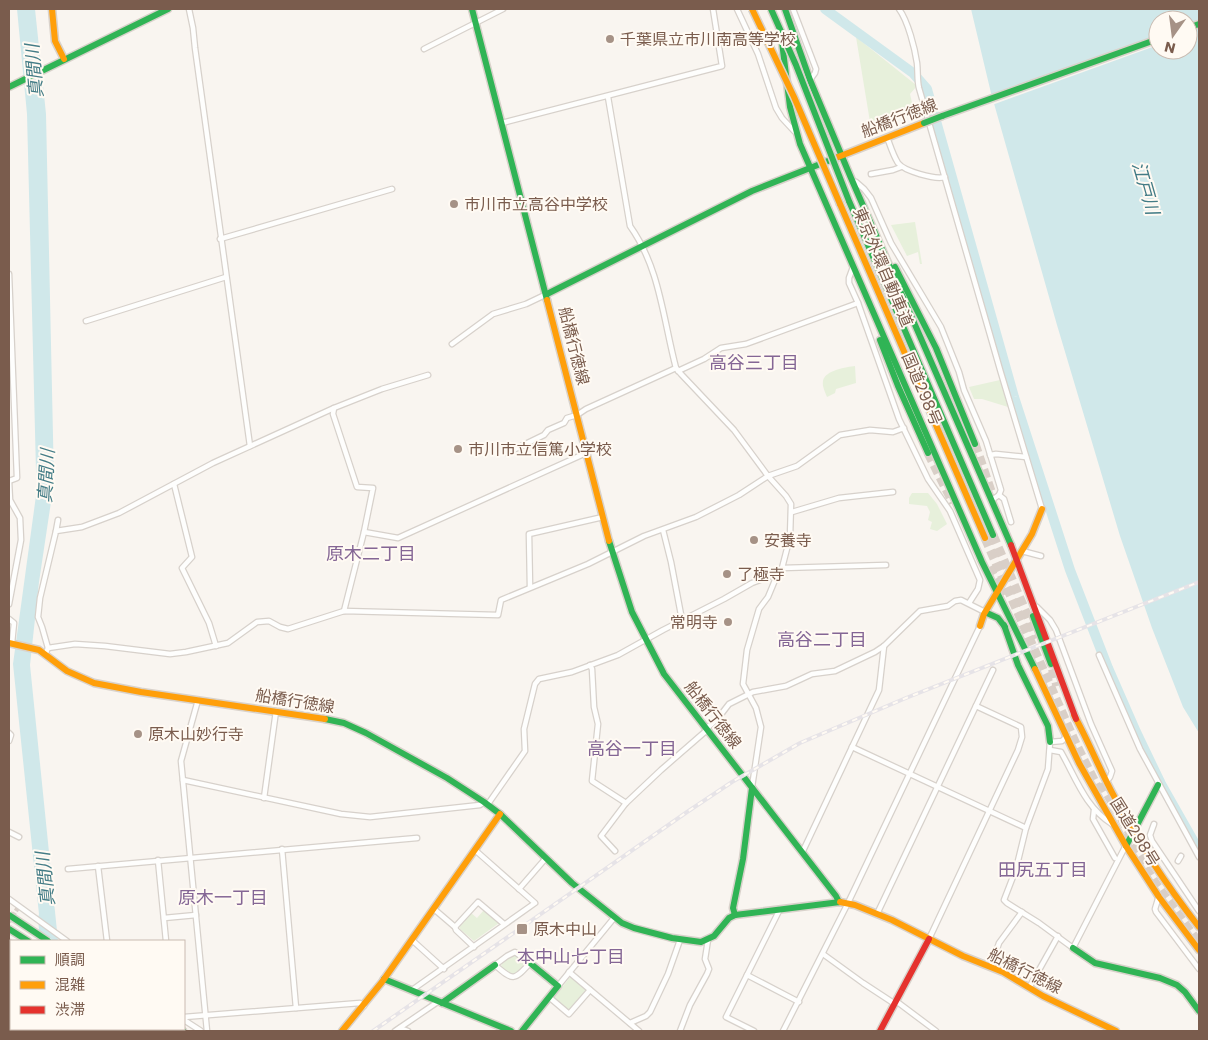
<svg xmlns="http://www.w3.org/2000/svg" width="1208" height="1040" font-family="Poppins,'Noto Sans JP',sans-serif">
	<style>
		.green { fill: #e7f0db }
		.water { fill: #d0e8ea; fill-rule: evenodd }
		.pier { fill: #f9f5f0 }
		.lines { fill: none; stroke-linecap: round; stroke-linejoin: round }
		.river { stroke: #d0e8ea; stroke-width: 10 }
		.street-tunnel { stroke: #d9cfc7; stroke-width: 4.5; stroke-dasharray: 4.5 2; stroke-linecap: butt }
		.highway-tunnel { stroke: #d9cfc7; stroke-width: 9; stroke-dasharray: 9 4.5; stroke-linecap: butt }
		.street-casing { stroke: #d7d1cb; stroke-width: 7 }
		.fast-casing { stroke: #d9d2cb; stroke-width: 9 }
		.slow-casing { stroke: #d9d2cb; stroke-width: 9 }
		.jam-casing { stroke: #d9d2cb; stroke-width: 9 }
		.street { stroke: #fefefd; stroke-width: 4.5 }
		.fast { stroke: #30b455; stroke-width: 6 }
		.slow { stroke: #ff9f0a; stroke-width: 6 }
		.jam { stroke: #e5322d; stroke-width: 6 }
		.rail-casing { stroke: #e6e3e7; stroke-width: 4 }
		.rail { stroke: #fffaf3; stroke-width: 2; stroke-dasharray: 5.5; stroke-linecap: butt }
		.fast-bridge-casing { stroke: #d9d2cb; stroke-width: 9; stroke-linecap: butt }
		.slow-bridge-casing { stroke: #d9d2cb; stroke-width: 9; stroke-linecap: butt }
		.fast-bridge { stroke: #30b455; stroke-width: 6 }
		.slow-bridge { stroke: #ff9f0a; stroke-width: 6 }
		.poi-dot { fill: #a69286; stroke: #fffaf3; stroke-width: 2 }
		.labels { text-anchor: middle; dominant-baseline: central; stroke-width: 4; stroke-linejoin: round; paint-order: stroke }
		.poi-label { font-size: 16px; fill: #7a5c4d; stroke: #fffaf3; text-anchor: start }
		.street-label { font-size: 16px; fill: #7a5c4d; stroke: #fffaf3 }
		.water-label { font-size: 18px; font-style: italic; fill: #437c86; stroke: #fffaf3 }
		.neighbourhood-label { font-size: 18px; fill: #846695; stroke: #fffaf3 }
	</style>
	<rect width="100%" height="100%" fill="#f9f5f0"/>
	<g class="green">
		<polygon points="856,37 916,85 916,87 910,94 914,111 902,115 896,112 885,116 879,124 871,128"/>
		<polygon points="915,222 922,264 920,264 918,252 907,256 891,225"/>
		<path d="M855 366 856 383 836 389 835 393 827 397C825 392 822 386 823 381 825 370 847 367 855 366Z"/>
		<polygon points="1000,380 1008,407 982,399 974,399 969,387"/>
		<polygon points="912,493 928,493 937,504 947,524 937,531 930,529 932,522 928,520 930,512 927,506 909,504 909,498"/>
		<polygon points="484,910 499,923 474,941 460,929 459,925 471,913 477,918"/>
		<polygon points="511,956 517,956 525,962 524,968 515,975 508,973 501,967 502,962"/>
		<polygon points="571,976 587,988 587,991 570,1011 568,1011 553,999"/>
	</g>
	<g class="water">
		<polygon points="17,9 35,9 46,114 54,482 39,582 30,665 58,941 40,941 38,918 39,914 13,664 38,481 36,471 27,114"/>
		<path d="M971 9H1199V733L1183 707 1152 628 1120 536 1057 325 991 93ZM1158 20H1188V50H1158Z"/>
	</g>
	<polygon class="pier" points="1158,36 1158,45 992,105 990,96"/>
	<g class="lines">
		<polyline class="river" points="825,9 913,73 927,89 1014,397 1070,570 1108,668 1136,732 1161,784 1199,851"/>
		<polyline class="street-tunnel" points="9,922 19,906"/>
		<g class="highway-tunnel">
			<polyline points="975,444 991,491"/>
			<polyline points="928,453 953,503"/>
			<polyline points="993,535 1037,638"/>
			<polyline points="985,538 1076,744 1100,792"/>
			<polyline points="989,567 1004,595"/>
			<polyline points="1049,656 1057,686"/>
			<polyline points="1101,783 1133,839"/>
			<polyline points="1124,834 1156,884 1199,943"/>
		</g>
		<defs>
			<g id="street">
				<polyline points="189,9 193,28 195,48 250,446"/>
				<polyline points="737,9 758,54 776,108 782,118 794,131"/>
				<polyline points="793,9 816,69 815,73 810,80"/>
				<path d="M899 9C908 21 915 49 917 63 918 71 917 80 919 88L1001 373 1042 509"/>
				<polyline points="424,49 503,9"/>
				<path d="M608 97 630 226C660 268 663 319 676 368L681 374 734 430 768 476 786 496 791 504 790 537 782 568 778 573 768 597 759 609 747 650 743 684 756 708 761 727 752 787"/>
				<polyline points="502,123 722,66 713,9"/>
				<path d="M887 137C890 145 893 155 898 163 904 171 935 180 945 177"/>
				<polyline points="871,174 893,170 901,167"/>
				<polyline points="856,182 864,189 871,198 891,243 941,327 959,372 964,390 986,441 1001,490 999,495 992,500"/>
				<polyline points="220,239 392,189"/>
				<polyline points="853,267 849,278 849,283 858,303 899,419 928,479 950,511 980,580 978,589 969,603"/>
				<polyline points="9,274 17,478 9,481"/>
				<polyline points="86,321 226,277"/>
				<polyline points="452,344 493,314 526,304 547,294"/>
				<polyline points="678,371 704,359 721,348 746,344 858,303"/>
				<polyline points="334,408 333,414 357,487 373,488 364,532 344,611"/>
				<polyline points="507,453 544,435 548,430 564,423 567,418 577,415 586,409 676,368"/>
				<polyline points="990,455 996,454 1026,457"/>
				<polyline points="174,484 192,557 182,568 209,623 216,646"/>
				<polyline points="999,495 1004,499 1011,522"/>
				<polyline points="792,512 839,498 893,492"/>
				<polyline points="663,530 671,562 682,620"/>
				<polyline points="56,531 58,520"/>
				<polyline points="364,532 398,538 586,453"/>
				<polyline points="1022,551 1041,556"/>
				<polyline points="782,568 886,565"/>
				<polyline points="530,587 529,534 603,517"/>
				<polyline points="9,604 21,540 20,518 10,500 9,481"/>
				<polyline points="1037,607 1050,620 1056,630 1091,724 1112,771 1110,777 1106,782"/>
				<polyline points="9,619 14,623 12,643"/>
				<polyline points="48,648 42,627 38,617 40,598 56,531 82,527 119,513 213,463 334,408 382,389 428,375"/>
				<polyline points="46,653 48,648 75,644 105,646 170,654 186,652 228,643 257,622 269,621 280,627 288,629 344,611 498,615 501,600 588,564 644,536 696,517 739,495 768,476 797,466 840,435 870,430 893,432 904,428"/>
				<polyline points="1099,655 1140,749 1199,857"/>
				<polyline points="590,665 592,669 594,707 598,724 592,781 626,803"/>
				<polyline points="198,700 181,761 207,1031"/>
				<polyline points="706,729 719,717 729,704 753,692 786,686 812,674 835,671 875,652 884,646 920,611 948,606 955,601 961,600 985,612"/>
				<polyline points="9,733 11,735 9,741"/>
				<polyline points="1067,736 1062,741 1050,742 1048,769 1026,828 1016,869 1004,900 1007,903 1039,923 1073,948 1125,847"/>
				<polyline points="852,747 1026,828"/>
				<path d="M1050 750 1061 752C1076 778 1085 807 1112 824"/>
				<polyline points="183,780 341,814 370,817 480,805 484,802"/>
				<polyline points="264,798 276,711"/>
				<polyline points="488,804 525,751 524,729 535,684 539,679 572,672 618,655 663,630 724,599 752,583 778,573"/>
				<polyline points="1094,810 1093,819 1115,858"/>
				<polyline points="1154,824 1150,835 1152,841 1199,911"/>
				<polyline points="9,832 19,837"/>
				<polyline points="282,849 296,1008"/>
				<polyline points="615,851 601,836 626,803 661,770 707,730"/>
				<polyline points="802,853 879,690 884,646"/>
				<polyline points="158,860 166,941"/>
				<polyline points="1178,861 1181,856"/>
				<polyline points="98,866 107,941"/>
				<polyline points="68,869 417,838"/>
				<polyline points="519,889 546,858"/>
				<polyline points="9,899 67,941"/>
				<polyline points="1158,899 1155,909 1156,912 1199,969"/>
				<polyline points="434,909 455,927 456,930 474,947"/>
				<polyline points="877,914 993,670"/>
				<polyline points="164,918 196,915"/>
				<polyline points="455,927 478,902 504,924"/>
				<polyline points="929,939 1018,750 1022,737 1021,727 976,706"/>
				<polyline points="412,940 444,969"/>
				<polyline points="9,942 11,944"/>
				<path d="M515 952 530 963C514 981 513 981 495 965L507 956Z"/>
				<polyline points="823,954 863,983 895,1004"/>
				<polyline points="991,967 999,943 1022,912"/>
				<polyline points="569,972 639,1031"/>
				<polyline points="747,975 799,1002"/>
				<polyline points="558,986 614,918"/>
				<polyline points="1029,988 1058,936"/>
				<polyline points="412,990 535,903 475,850"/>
				<polyline points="549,997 569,1014 590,990"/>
				<polyline points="896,1001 936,1031"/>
				<polyline points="184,1017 360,1003 364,1006"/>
				<polyline points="184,1020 201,1031"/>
				<polyline points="630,1023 646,1016 650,1012 668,974 680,940"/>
				<polyline points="400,1028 408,1031"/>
				<polyline points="114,1029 114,1031"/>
				<polyline points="141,1029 145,1031"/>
				<polyline points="395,1031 439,1001"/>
				<polyline points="680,1031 690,1005 707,974 709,969 705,959 708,940"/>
				<polyline points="754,1031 726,1017 780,909"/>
				<polyline points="783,1031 848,903 980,626"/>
			</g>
			<g id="fast">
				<polyline points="472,9 547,300"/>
				<polyline points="785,9 810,80 851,178 1011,545"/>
				<polyline points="1188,28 1199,24"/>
				<polyline points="781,34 790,107 800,144 982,562 1035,669"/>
				<polyline points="9,87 168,9"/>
				<polyline points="942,116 1158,39"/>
				<polyline points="849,201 993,535"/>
				<polyline points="895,267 936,348 975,444"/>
				<polyline points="547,294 752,191 838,157"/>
				<polyline points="880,340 898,386 928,453"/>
				<polyline points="609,541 632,612 664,674 836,896 839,902"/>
				<polyline points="987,613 998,618 1005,627"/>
				<polyline points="1033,616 1051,664"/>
				<polyline points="1004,625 1018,665 1048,726 1050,742"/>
				<polyline points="325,719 344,723 366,733 447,778 484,802 500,814 572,883 622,923 634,928 672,938 701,942 714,936 729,918 735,915 840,902"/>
				<polyline points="1126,846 1158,785"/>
				<polyline points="735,915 733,908 743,859 752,788"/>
				<polyline points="9,929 28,941"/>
				<polyline points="1073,948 1095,963 1160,978 1177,985 1185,992 1199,1011"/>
				<polyline points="384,979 511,1031"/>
				<polyline points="442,1003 495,965"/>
				<polyline points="159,1029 163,1031"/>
				<polyline points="179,1029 183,1031"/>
				<polyline points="522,1031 558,986 530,963"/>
			</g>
			<g id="slow">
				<polyline points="52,9 55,41 64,59"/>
				<polyline points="838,157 924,123"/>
				<polyline points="840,204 985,538"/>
				<polyline points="547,300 609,541"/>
				<polyline points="980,626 984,614 1032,534 1042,509"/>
				<polyline points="9,643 39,650 67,671 94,683 141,692 325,719"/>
				<polyline points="1035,669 1079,763 1126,846 1159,897 1199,950"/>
				<path d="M1074 715C1089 742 1100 771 1115 798 1139 844 1167 886 1199 927"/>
				<polyline points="840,902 855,905 892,920 963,956 1003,972 1043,996 1116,1031"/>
				<polyline points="342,1031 382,982 500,814"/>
			</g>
			<g id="jam">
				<polyline points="1011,545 1076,719"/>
				<polyline points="880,1031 929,939"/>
			</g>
		</defs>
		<use href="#street" class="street-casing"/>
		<use href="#fast" class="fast-casing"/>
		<use href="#slow" class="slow-casing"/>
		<use href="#jam" class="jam-casing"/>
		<use href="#street" class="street"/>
		<use href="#fast" class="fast"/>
		<use href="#slow" class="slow"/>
		<use href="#jam" class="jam"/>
		<defs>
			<polyline id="rail" points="373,1031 687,812 732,782 800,743 906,698 1199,582"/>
		</defs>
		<use href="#rail" class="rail-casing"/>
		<use href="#rail" class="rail"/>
		<defs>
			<g id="fast-bridge">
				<polyline points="771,9 796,65 849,201"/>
				<polyline points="924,123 942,116"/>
				<polyline points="9,915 48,941"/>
			</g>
			<polyline id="slow-bridge" points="752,9 794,97 840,204"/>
		</defs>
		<use href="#fast-bridge" class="fast-bridge-casing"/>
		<use href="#slow-bridge" class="slow-bridge-casing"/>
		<use href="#fast-bridge" class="fast-bridge"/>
		<use href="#slow-bridge" class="slow-bridge"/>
	</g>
	<g class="poi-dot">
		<circle cx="610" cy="39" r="5"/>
		<circle cx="454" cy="204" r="5"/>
		<circle cx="458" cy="449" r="5"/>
		<circle cx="754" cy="540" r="5"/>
		<circle cx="727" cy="574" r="5"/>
		<circle cx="728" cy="622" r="5"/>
		<circle cx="138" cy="734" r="5"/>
		<rect x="516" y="923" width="12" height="12" rx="2.5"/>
	</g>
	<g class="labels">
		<g class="poi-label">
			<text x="620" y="39">千葉県立市川南高等学校</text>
			<text x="464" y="204">市川市立高谷中学校</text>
			<text x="468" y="449">市川市立信篤小学校</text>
			<text x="764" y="540">安養寺</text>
			<text x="737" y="574">了極寺</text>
			<text x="718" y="622" text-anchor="end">常明寺</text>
			<text x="148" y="734">原木山妙行寺</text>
			<text x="533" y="929">原木中山</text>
		</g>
		<g class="street-label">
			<text transform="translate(899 118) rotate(-21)">船橋行徳線</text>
			<text transform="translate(883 267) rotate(67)">東京外環自動車道</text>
			<text transform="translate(574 346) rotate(76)">船橋行徳線</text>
			<text transform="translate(922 389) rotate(67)">国道298号</text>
			<text transform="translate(295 701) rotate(9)">船橋行徳線</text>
			<text transform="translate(713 715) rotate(52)">船橋行徳線</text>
			<text transform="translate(1135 832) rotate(58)">国道298号</text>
			<text transform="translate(1025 971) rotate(27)">船橋行徳線</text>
		</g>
		<g class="water-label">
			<text transform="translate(34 71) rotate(-95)">真間川</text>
			<text transform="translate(1146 188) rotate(74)">江戸川</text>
			<text transform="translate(46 476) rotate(-87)">真間川</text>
			<text transform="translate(45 879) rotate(-96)">真間川</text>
		</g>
		<g class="neighbourhood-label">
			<text x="754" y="362">高谷三丁目</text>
			<text x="371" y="553">原木二丁目</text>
			<text x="822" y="639">高谷二丁目</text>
			<text x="632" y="748">高谷一丁目</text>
			<text x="1043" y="869">田尻五丁目</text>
			<text x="223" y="897">原木一丁目</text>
			<text x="571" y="956">本中山七丁目</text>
		</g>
	</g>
	<rect width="1208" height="1040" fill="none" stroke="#7a5c4d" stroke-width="20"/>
	<rect x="10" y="940" width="175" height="90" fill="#fffaf3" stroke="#cabbb1"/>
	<rect x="20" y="956" width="25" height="8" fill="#30b455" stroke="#cabbb1"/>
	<text x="55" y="965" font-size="15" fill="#7a5c4d">順調</text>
	<rect x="20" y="981" width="25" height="8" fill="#ff9f0a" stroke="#cabbb1"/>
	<text x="55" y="990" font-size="15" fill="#7a5c4d">混雑</text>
	<rect x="20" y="1006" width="25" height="8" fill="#e5322d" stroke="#cabbb1"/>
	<text x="55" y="1015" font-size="15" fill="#7a5c4d">渋滞</text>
	<g transform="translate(1173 35) rotate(194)"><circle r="24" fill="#fffaf3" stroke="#cabbb1"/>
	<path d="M0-4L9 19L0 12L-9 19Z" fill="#a69286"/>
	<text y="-8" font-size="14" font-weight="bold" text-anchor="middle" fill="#7a5c4d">N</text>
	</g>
</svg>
